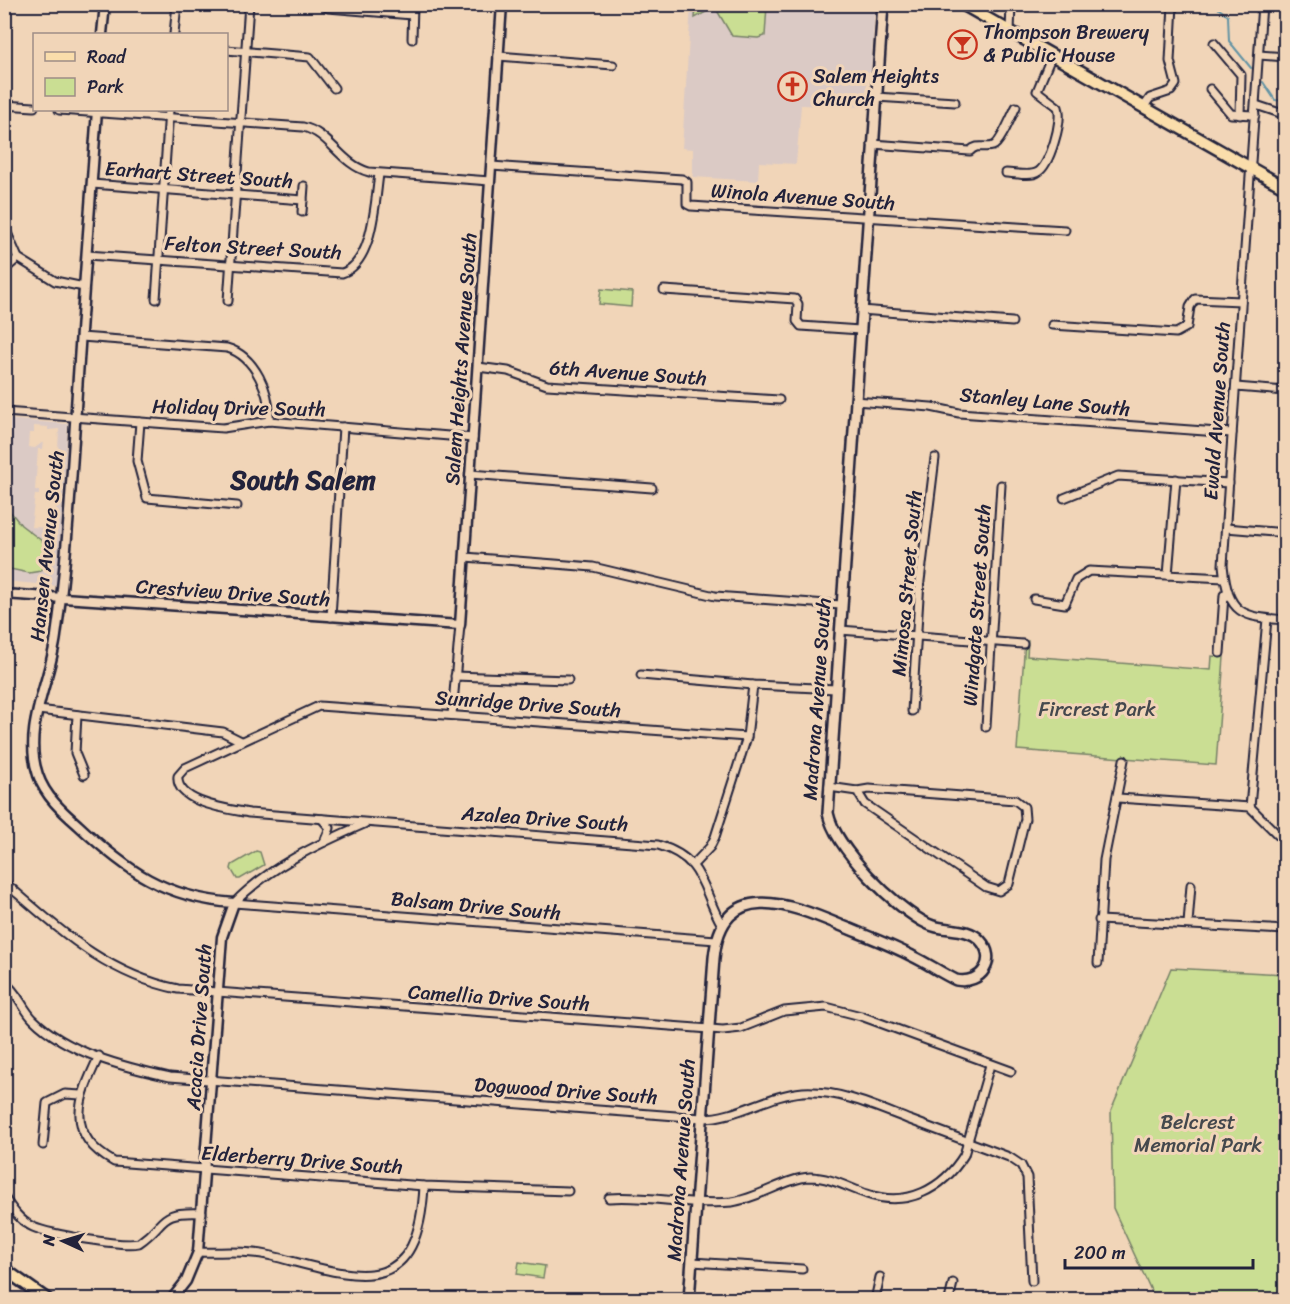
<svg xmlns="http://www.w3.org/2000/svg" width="1290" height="1304" font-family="Sriracha,sans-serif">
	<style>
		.built { fill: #dbcac5; fill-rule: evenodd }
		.green { fill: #cade93; stroke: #768067; stroke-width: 1.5 }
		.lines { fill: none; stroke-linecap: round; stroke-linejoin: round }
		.stream { stroke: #6393a4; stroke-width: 2 }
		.minor-casing { stroke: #22223b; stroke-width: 11 }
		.tertiary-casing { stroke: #22223b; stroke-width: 13 }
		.secondary-casing { stroke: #22223b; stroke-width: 14 }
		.primary-casing { stroke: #22223b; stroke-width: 15 }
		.minor { stroke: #f1d5b8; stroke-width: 7 }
		.tertiary { stroke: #f1d5b8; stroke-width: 8 }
		.secondary { stroke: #f1d5b8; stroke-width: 9 }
		.primary { stroke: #faddab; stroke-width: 10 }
		.labels { text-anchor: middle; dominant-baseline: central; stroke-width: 6; stroke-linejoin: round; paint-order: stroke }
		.poi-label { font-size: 20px; fill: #22223b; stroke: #f1d5b8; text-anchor: start }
		.street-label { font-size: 20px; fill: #22223b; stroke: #f1d5b8 }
		.park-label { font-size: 20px; fill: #44484d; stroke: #f1d5b8 }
		.district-label { font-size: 26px; font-weight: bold; fill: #22223b; stroke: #f1d5b8 }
	</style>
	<rect width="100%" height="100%" fill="#f1d5b8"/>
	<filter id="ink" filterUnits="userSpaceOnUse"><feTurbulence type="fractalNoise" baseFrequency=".0167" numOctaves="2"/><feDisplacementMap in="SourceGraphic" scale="12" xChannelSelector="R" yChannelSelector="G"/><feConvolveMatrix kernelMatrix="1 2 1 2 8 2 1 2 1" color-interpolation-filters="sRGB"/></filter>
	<g filter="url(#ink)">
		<g class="built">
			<polygon points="691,5 875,5 871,72 868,72 865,107 801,105 796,164 759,162 758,181 693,177 693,149 682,148"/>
			<path d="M4 419 68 424 57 586 5 581V517L9 510 4 473ZM34 426 48 427V430L59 429 58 449 61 450 54 531 51 528 31 527 35 495H39V490H35L38 449H42L43 442 35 448 28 447 29 433H34Z"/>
		</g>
		<g class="green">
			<polygon points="696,5 767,5 765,36 758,38 732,36 715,7 695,18"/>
			<polygon points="601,289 632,292 631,307 599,304"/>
			<polygon points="5,473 9,510 21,525 46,544 46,561 41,571 29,573 5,568"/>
			<polygon points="1025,641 1028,641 1027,656 1211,670 1212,656 1224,657 1216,765 1017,750"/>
			<polygon points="256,851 260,852 264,865 240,879 237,879 231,869 232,865"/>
			<polygon points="1171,968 1285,974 1285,1299 1155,1299 1113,1208 1111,1111"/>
			<polygon points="519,1262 545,1266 543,1278 517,1274"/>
		</g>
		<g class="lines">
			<g class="stream">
				<polyline points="1213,4 1228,16 1229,41 1251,68"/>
				<polyline points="1263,82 1275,100 1286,101"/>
			</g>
			<defs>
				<g id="minor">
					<polyline points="322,4 328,8 412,15"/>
					<path d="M1262 4 1223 565C1228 615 1242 617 1286 620"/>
					<polyline points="1010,32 1011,4"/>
					<polyline points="174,34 177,4"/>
					<polyline points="412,39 413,4"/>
					<polyline points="1214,43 1241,75 1240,115"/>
					<polyline points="226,50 310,57 334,88"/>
					<polyline points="1259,55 1286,57"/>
					<polyline points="498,56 613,65"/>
					<polyline points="1210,89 1231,114 1255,115"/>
					<polyline points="876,97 955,102"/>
					<polyline points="4,105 34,107"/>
					<polyline points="1256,105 1286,115"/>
					<polyline points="1143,108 1150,98 1171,91 1176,84 1170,61 1173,4"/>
					<path d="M59 110 303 127C330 133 340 164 369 172L490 181"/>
					<path d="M872 144 970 151C978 143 984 149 993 146 1000 144 1012 115 1016 107"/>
					<polyline points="491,166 682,179 687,182 687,204 691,206 1065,230"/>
					<path d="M1006 173C1015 173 1030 177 1038 172 1050 165 1063 120 1058 107L1037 91 1052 55"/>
					<polyline points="92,184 303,200 304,186"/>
					<polyline points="302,212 303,200"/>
					<polyline points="4,226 18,258 55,281 84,287"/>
					<path d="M87 255 342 273C373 263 375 203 379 174"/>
					<polyline points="4,270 18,258"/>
					<polyline points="664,290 795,299 798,304 797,321 801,326 860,330"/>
					<polyline points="156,299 169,110"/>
					<polyline points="228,301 249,4"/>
					<polyline points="861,310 1012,322"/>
					<polyline points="1052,325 1176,333 1187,327 1190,307 1195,299 1241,301"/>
					<path d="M81 337 227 348C255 356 271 393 269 421"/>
					<polyline points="478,367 508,371 547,385 779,400"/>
					<polyline points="1236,387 1286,391"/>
					<polyline points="855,401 931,407 959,413 1232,433"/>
					<polyline points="4,412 223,428 269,421 473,438"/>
					<polyline points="140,422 137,461 147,498 237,506"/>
					<polyline points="470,474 652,488"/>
					<polyline points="1064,498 1118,476 1229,483"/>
					<polyline points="1226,528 1286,533"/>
					<polyline points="465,557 593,567 715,596 841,605"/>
					<polyline points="1168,575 1176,479"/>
					<polyline points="1034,599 1065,604 1076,579 1089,571 1224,578"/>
					<polyline points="331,617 343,427"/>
					<polyline points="840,630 1023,644"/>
					<polyline points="1220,653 1224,595 1228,591"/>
					<polyline points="641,675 753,685 836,689"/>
					<polyline points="455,676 568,680"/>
					<polyline points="38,710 223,732 241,741"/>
					<polyline points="912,711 920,581 935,458"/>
					<polyline points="77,715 75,753 84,775"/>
					<polyline points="452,715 460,625"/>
					<polyline points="986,727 1001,485"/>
					<polyline points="829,787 857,791 869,789 1015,800 1024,807 1025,819 1009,884 999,891 986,887 865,804 857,791"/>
					<polyline points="1118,798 1250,807 1286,843"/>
					<polyline points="1250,807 1267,619"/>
					<polyline points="322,819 330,828 324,842"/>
					<polyline points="693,865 710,847 715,837 747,737 753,685"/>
					<path d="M4 882C59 929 105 974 178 989L723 1030 741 1028 784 1011 826 1007 861 1016 1011 1071"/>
					<polyline points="234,903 716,940"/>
					<path d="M234 903C269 867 318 844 364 824"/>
					<polyline points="1099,920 1286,930"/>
					<polyline points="1188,924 1191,885"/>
					<path d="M722 925C701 890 706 859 658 845L249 813C229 809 175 803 178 776L185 768 319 706 747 737"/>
					<polyline points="1098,963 1104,860 1124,760"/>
					<path d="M4 982C18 992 22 1008 33 1019 67 1053 124 1067 170 1077L702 1118C738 1118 767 1095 803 1092 840 1090 876 1107 910 1120 943 1132 976 1145 1009 1157L1021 1165 1027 1177 1032 1281"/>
					<path d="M99 1056C79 1098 63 1134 114 1162L424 1186 568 1191"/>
					<polyline points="43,1145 47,1103 65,1094 81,1095"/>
					<path d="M4 1197C12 1209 20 1221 33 1227 49 1234 122 1247 139 1243 169 1222 156 1211 202 1213"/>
					<path d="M609 1198C650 1195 691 1206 732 1202 760 1198 786 1178 810 1177 830 1177 849 1188 867 1194 907 1208 943 1189 964 1155L990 1065"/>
					<path d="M198 1252C222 1253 249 1250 272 1256 355 1277 418 1304 424 1186"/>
					<polyline points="692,1262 802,1269"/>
					<polyline points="875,1300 880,1277"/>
					<polyline points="949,1300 953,1283"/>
				</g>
				<g id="tertiary">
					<polyline points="102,34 105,4"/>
					<path d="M97 110C90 209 82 308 76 408 71 484 67 560 56 636 50 683 22 729 38 775 45 796 62 811 78 825 127 871 165 898 234 903L222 937 198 1252 186 1281 171 1300"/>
					<polyline points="4,594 460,625 502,4"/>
				</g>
				<path id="secondary" d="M689 1300 714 958C722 877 790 904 840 925 864 935 889 944 912 956 927 963 941 973 956 980 982 985 998 959 980 940 967 926 944 932 928 924 896 909 835 848 828 813L883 4"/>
				<g id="primary">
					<polyline points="962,4 1286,188"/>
					<polyline points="4,1269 48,1300"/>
				</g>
			</defs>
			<use href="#minor" class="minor-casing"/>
			<use href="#tertiary" class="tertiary-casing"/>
			<use href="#secondary" class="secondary-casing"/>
			<use href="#primary" class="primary-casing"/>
			<use href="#minor" class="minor"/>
			<use href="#tertiary" class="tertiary"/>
			<use href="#secondary" class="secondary"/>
			<use href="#primary" class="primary"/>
		</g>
	</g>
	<defs>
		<symbol id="bar-ring" viewBox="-11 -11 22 22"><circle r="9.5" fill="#f1d5b8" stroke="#c8321e" stroke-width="1.5"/><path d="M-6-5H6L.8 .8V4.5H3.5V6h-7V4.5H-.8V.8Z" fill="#c8321e"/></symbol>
		<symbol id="church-ring" viewBox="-11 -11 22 22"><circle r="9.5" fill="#f1d5b8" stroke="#c8321e" stroke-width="1.5"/><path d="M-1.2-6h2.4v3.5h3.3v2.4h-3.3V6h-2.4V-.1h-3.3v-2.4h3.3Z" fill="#c8321e"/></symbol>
	</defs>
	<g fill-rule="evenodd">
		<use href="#bar-ring" x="946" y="28" width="33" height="33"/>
		<use href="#church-ring" x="776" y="70" width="33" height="33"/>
	</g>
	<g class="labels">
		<g class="poi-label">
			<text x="983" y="32">Thompson Brewery<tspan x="983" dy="23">&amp; Public House</tspan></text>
			<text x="813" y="76">Salem Heights<tspan x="813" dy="23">Church</tspan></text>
		</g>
		<g class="street-label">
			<text transform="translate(199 175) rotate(4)">Earhart Street South</text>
			<text transform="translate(803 197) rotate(4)">Winola Avenue South</text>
			<text transform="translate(253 248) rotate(3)">Felton Street South</text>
			<text transform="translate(461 359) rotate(-86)">Salem Heights Avenue South</text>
			<text transform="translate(628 373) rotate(4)">6th Avenue South</text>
			<text transform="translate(1045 402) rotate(5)">Stanley Lane South</text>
			<text transform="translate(239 408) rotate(1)">Holiday Drive South</text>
			<text transform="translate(1217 411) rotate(-86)">Ewald Avenue South</text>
			<text transform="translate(47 546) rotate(-84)">Hansen Avenue South</text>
			<text transform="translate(907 583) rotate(-85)">Mimosa Street South</text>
			<text transform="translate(233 593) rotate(4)">Crestview Drive South</text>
			<text transform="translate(977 605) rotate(-86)">Windgate Street South</text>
			<text transform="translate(817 699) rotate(-86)">Madrona Avenue South</text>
			<text transform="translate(528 704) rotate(4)">Sunridge Drive South</text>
			<text transform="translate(545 819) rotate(4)">Azalea Drive South</text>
			<text transform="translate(476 906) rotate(5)">Balsam Drive South</text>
			<text transform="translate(499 998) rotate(4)">Camellia Drive South</text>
			<text transform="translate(199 1027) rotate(-86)">Acacia Drive South</text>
			<text transform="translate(566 1091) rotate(4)">Dogwood Drive South</text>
			<text transform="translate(302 1160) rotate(4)">Elderberry Drive South</text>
			<text transform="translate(681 1160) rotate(-86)">Madrona Avenue South</text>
		</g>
		<g class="park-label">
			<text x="1097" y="709">Fircrest Park</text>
			<text x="1198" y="1122">Belcrest<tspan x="1198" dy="23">Memorial Park</tspan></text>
		</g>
		<g class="district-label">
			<text x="303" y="480">South Salem</text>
		</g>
	</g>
	<rect width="1290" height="1304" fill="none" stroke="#f1d5b8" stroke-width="24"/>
	<rect x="12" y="12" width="1266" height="1280" fill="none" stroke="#22223b" stroke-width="2" filter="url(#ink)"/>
	<rect x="33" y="33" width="195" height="78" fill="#f1d5b8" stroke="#9e8d86" stroke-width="1.5"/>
	<rect x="45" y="52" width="30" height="9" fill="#faddab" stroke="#9e8d86" stroke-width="1.5"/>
	<text x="87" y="63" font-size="18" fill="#22223b">Road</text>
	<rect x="45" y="78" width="30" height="18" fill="#cade93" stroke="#9e8d86" stroke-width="1.5"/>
	<text x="87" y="93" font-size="18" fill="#22223b">Park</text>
	<g transform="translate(63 1241) rotate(274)" stroke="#f1d5b8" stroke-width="4.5" paint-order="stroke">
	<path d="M0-4.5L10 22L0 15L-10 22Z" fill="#22223b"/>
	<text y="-9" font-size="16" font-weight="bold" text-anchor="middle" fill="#22223b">N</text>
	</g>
	<path d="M1065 1259v9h188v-9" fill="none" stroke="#22223b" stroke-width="3"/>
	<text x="1074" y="1259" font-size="18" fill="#22223b" stroke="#f1d5b8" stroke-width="4.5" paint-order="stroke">200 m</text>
</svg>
